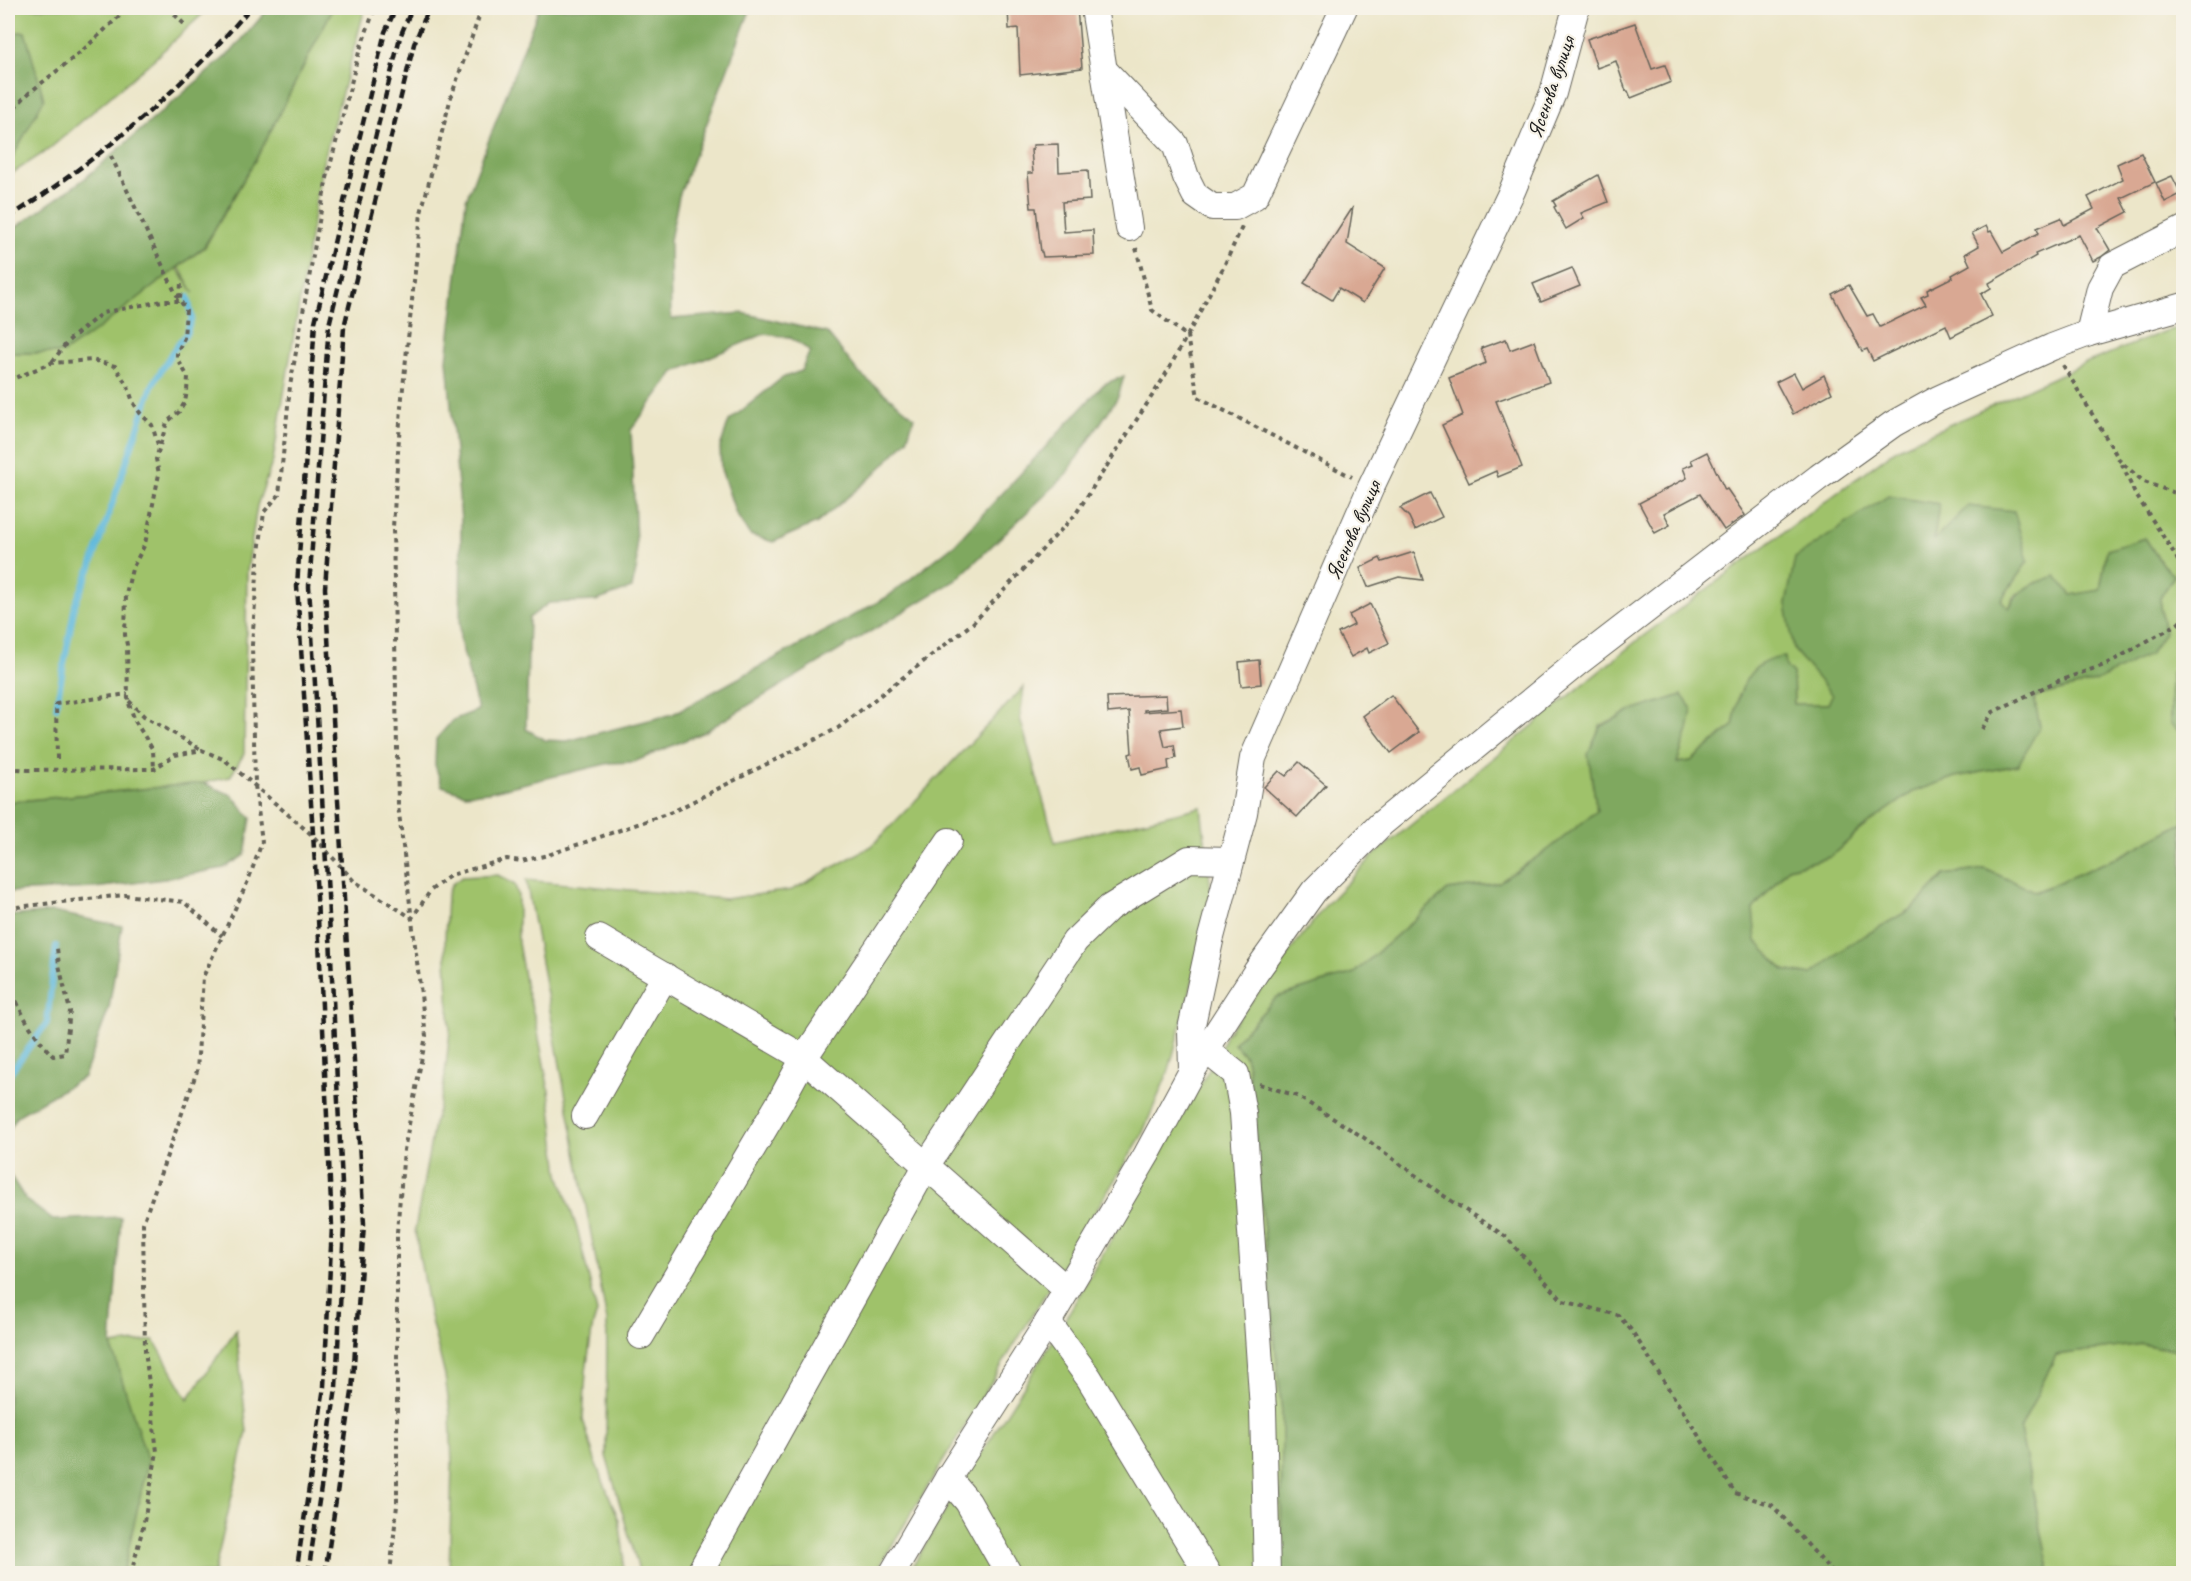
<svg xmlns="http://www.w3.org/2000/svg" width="2191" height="1581" font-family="Caveat,sans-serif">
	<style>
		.green { fill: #9fc26b; stroke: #5e6f44; stroke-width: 1.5 }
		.forest { fill: #7fa85f; stroke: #4e623e; stroke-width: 1.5 }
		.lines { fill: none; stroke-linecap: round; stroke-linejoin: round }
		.stream { stroke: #5db8db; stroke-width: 6 }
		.building { fill: #d9a893 }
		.minor-casing { stroke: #656359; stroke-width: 28 }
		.path { stroke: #656359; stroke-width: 4; stroke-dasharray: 4.5 4.5; stroke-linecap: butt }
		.minor { stroke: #fff; stroke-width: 26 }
		.rail { stroke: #1c1c1c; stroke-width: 4.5; stroke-dasharray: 9 4.5; stroke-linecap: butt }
		.labels { text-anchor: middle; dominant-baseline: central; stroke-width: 4.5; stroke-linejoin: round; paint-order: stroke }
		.street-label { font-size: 21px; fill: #1c1c1c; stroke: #f7f3e8 }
	</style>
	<rect width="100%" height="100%" fill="#f7f3e8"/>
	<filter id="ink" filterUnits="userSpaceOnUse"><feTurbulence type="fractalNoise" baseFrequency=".0167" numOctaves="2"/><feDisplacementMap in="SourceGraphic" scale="12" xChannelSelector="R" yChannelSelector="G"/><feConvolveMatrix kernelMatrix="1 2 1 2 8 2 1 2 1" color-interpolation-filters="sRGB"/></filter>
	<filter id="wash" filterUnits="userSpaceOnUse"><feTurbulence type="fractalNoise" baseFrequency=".008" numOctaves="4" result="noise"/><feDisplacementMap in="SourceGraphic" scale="24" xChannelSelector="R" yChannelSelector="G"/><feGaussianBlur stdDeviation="1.35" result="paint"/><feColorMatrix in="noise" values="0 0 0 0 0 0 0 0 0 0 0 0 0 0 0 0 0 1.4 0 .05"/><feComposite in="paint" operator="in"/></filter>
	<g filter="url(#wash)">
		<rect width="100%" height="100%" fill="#ece6c9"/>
		<g class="green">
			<polygon points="8,8 209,8 151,62 48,150 8,176 25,32 8,33"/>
			<polygon points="333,8 365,8 322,166 273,460 257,506 247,572 244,754 230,777 203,783 8,802 8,353 63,353 98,329 177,268 194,293 179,267 205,247 261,150"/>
			<polygon points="2183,327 2184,660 2171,673 2170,723 2183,734 2183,823 2116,858 2035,892 1985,869 1945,875 1913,908 1850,944 1811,975 1784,970 1755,941 1753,909 1788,868 1830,857 1865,826 1913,792 1955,777 2018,765 2034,697 2095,682 2164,633 2160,598 2174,576 2162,564 2145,538 2107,550 2100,590 2071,596 2036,582 2013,597 2009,609 1933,541 1794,650 1833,695 1828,704 1794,704 1793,674 1786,667 1739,694 1733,726 1691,761 1677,763 1688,730 1628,712 1600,726 1589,754 1597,811 1549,849 1498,883 1448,890 1354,973 1277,997 1234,1043 1245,1056 1248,1067 1282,1412 1281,1573 908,1574 954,1496 1052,1342 1219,1052 1226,1034 1325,906 1374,855 1639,639 1898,448 2083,364 2166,331"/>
			<polygon points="1024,687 1020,718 1055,842 1201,807 1213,905 1169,1070 1141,1137 875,1573 638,1573 638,1567 606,1456 607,1321 526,880 725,899 792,890 872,846"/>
			<polygon points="498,875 515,885 518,896 518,943 526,988 536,1022 549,1091 559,1174 578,1232 597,1313 593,1324 586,1371 583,1419 596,1464 619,1520 624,1555 622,1573 449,1573 452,1465 450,1413 445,1376 429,1312 415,1230 434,1124 443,1091 450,1031 445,940 447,895 452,884 462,877"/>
			<polygon points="236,1330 247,1432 214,1573 120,1573 111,1345 154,1340 188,1399"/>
			<polygon points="2142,1344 2183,1352 2183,1573 2050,1573 2020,1430 2056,1355"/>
		</g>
		<g class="forest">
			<polygon points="269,8 333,8 261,150 204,247 98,329 63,353 8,353 8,233 84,179 232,51"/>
			<polygon points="539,8 751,8 679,196 670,240 671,319 743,313 827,333 859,373 914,417 907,440 874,475 817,523 773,542 750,535 736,514 721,469 720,447 729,421 782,378 801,371 810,351 789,337 764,334 674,372 631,430 637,566 632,588 596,601 549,603 529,618 526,729 545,740 567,741 673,714 887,597 955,544 1104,384 1124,376 1118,397 1065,476 956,580 704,732 634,762 610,763 489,792 465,794 442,786 435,765 436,739 453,720 478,710 460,639 461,520 447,360 466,200"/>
			<polygon points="25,32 44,99 8,166 8,33"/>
			<path d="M1888 496 1939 504 1934 540 1968 506 2014 511 2028 561 2001 600 2009 608C2018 589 2036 582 2056 576L2071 595 2100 590 2107 550 2145 538 2162 564 2174 576 2160 598 2164 633 2150 654 2095 682 2034 697 2040 726 2018 765 1955 777 1913 792 1865 826 1830 857 1788 868 1753 909 1756 941 1784 970 1811 975 1850 944 1913 908 1945 875 1985 869 2036 892 2116 858 2183 823V1352L2142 1344 2056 1355 2020 1430 2050 1573H1281L1282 1412 1248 1067 1245 1056 1234 1043 1277 997 1354 973 1448 890 1498 883 1549 849 1597 811 1588 754 1600 727 1628 712 1682 695 1692 709 1688 730 1677 763 1691 761 1733 726C1739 693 1744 660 1785 657L1786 667 1793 674 1794 704H1828L1832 695 1794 650 1786 604 1795 558Z"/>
			<polygon points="2183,660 2183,734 2170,724 2171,673"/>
			<polygon points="203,783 232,795 251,818 245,855 224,868 164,879 95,888 8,892 8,802"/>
			<polygon points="53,912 122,926 109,1008 84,1077 17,1116 8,1133 8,916"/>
			<polygon points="8,1172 26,1200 53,1220 121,1217 111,1345 148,1462 123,1573 8,1573"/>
		</g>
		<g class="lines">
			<g class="stream">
				<polyline points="56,708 75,604 91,567 152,386 172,352 186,334 192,318 188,297"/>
				<polyline points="8,1076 47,1023 56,946"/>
			</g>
		</g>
		<g id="blocks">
			<g class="building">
				<polygon points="1008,8 1043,8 1043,11 1077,8 1082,68 1020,75 1018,28 1009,29"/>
				<polygon points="1635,23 1652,69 1665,65 1671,82 1631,98 1628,91 1626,91 1616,61 1597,68 1587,39"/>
				<polygon points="1058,144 1059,172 1088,170 1090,200 1062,202 1064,232 1093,230 1094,255 1043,257 1042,252 1041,252 1036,208 1031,208 1028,173 1033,173 1031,150 1033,149 1033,145"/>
				<polygon points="2141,153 2155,182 2121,198 2128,212 2097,228 2110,250 2101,257 2093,261 2079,235 2035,254 2036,256 1989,283 1991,288 1981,294 1992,316 1951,337 1946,325 1873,361 1867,349 1862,351 1832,294 1849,285 1867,316 1873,314 1880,327 1926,305 1921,297 1928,294 1927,290 1953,277 1952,275 1970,265 1965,254 1979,246 1972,233 1986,226 1989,232 1991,231 2003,252 2039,233 2037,228 2061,218 2064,225 2094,209 2088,197 2123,179 2117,164"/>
				<polygon points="1598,175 1608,202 1581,213 1584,218 1566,229 1554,207 1556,206 1553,201"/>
				<polygon points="2172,176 2181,194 2165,202 2156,183"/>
				<polygon points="1353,207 1347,244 1385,268 1363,303 1339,288 1332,300 1304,283"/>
				<polygon points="1572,268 1580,286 1541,302 1533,284"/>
				<polygon points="1506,339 1510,350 1534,341 1549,382 1496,401 1522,467 1498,477 1496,471 1469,483 1442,425 1463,415 1449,378 1486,363 1481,348"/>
				<polygon points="1794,373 1802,388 1824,375 1832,393 1793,414 1776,382"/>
				<polygon points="1707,452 1725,490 1727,489 1745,515 1724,530 1700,494 1664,513 1670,525 1655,533 1639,503 1687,478 1683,468 1693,464 1691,460"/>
				<polygon points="1430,493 1442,517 1415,530 1409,517 1400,508"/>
				<polygon points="1414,552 1423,580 1399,577 1368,587 1360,568 1380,558 1382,562"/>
				<polygon points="1370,604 1389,643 1369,653 1367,648 1351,657 1338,633 1354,625 1349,615"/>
				<polygon points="1259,660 1261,684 1241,686 1239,662"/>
				<polygon points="1166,695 1167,708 1144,710 1144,712 1181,709 1183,726 1161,729 1165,747 1174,745 1176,758 1168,761 1169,769 1142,775 1140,767 1132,769 1129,754 1132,753 1129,711 1108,713 1107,697"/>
				<polygon points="1391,695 1419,732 1391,753 1363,716"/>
				<polygon points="1299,762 1326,785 1297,817 1264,787 1279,771 1286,776"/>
			</g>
		</g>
	</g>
	<g filter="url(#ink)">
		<use href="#blocks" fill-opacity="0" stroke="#656359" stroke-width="1.5"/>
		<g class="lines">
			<defs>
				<g id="minor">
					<polyline points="1094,8 1129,228"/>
					<polyline points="1106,72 1175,144 1186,177 1195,195 1212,207 1235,207 1255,196 1344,8"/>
					<polyline points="2089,333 2100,288 2112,266 2184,229"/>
					<polyline points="599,938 804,1058 1066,1289"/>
					<polyline points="1206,1050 1236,1074 1243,1113 1263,1409 1267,1574"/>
					<polyline points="1192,1071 1191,1029 1210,941 1244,813 1253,758 1371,487 1512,191 1553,93 1576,8"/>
					<polyline points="585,1116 665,976"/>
					<polyline points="1048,1322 1089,1378 1208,1574"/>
					<polyline points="641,1336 780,1102 804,1058 949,841"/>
					<polyline points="948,1478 968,1502 1009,1574"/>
					<polyline points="699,1574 926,1166 1075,941 1109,908 1189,859 1231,860"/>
					<polyline points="892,1574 948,1478 1048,1322 1147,1154 1192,1071 1256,972 1314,891 1381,824 1576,664 1819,477 1893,424 1938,399 2052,347 2089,333 2184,306"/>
				</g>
			</defs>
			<use href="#minor" class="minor-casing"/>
			<g class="path">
				<polyline points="168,8 187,27"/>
				<polyline points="8,114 29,93 82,51 128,8"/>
				<polyline points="111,156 175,292 186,310 184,338 177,353 177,358 188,377 187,391 185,402 179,412 167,422 156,459 159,474 145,544 132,569 126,594 125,635 127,645 128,701 135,721 153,750 154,769"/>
				<polyline points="1136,248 1152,310 1187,336 1223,268 1242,227"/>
				<polyline points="52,362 68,341 102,313 162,301 180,301 181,282"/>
				<polyline points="2063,365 2120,461 2144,482 2184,496"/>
				<polyline points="8,381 51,363 92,360 115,366 128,387 133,402 140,413 152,425 159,448"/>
				<polyline points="2122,464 2134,492 2176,556 2184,577"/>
				<polyline points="129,701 144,716 202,750"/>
				<polyline points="1982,729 1993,712 2055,682 2107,664 2179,623 2184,617"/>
				<polyline points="57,759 56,704 128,694"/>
				<polyline points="8,768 28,770 154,769 175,755 202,750 225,760 313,836 354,881 412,918 431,890 451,875 507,859 521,861 548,855 672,812 838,728 973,623 1075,515 1163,379 1187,336 1198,397 1352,477"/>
				<polyline points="8,908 125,895 184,902 222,936"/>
				<polyline points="8,979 8,991"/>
				<path d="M8 1004 17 1002C26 1023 38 1040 53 1056L65 1054 70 1011 59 965 57 948"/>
				<polyline points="1259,1084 1297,1096 1363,1137 1444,1196 1506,1237 1563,1301 1618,1315 1632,1331 1735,1493 1772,1505 1834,1574"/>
				<polyline points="131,1574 143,1527 157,1452 145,1350 143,1223 197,1071 203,977 248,881 262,842 255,785 252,645 258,561 264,512 279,495 290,386 326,182 359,52 375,8"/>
				<polyline points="390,1574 397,1505 397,1232 404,1150 426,1036 398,805 393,527 401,407 421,213 451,97 482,8"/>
			</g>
			<use href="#minor" class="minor"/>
			<g class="rail">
				<path d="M8 218C97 161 182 90 250 8"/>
				<polyline points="296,1574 324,1387 332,1226 317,896 297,586 315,322 385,32 396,8"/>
				<polyline points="308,1574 336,1388 344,1226 328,895 309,586 329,325 400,37 412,8"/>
				<polyline points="325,1574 352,1392 364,1224 325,588 344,327 414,44 429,8"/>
			</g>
		</g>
	</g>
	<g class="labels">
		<g class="street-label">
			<text transform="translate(1551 87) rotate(-71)">Ясенова вулиця</text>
			<text transform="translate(1353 530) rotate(-66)">Ясенова вулиця</text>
		</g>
	</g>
	<rect width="2191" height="1581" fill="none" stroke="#f7f3e8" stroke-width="30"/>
</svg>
